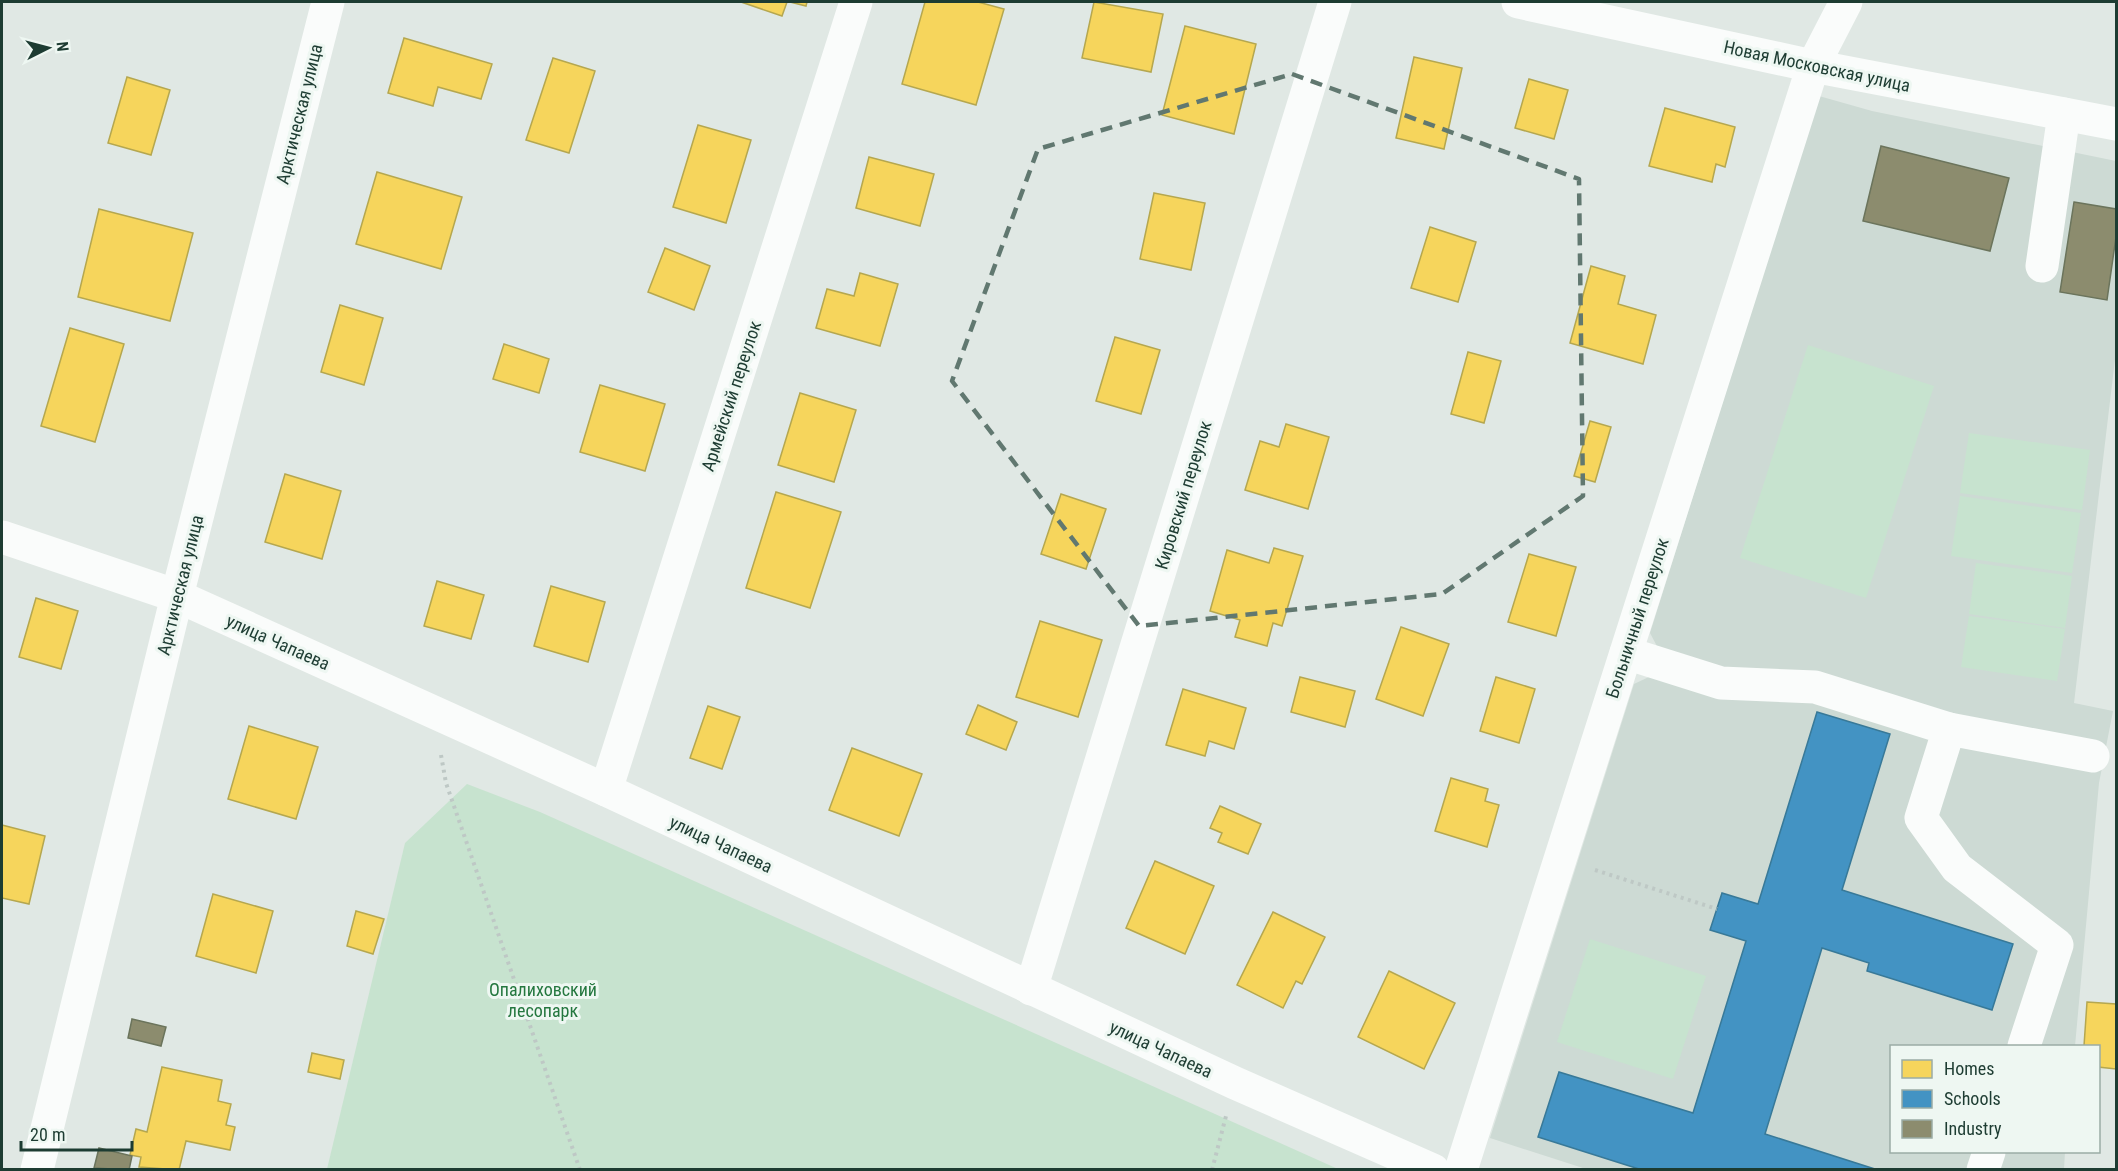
<svg xmlns="http://www.w3.org/2000/svg" width="2118" height="1171" font-family="'Roboto Condensed',sans-serif">
	<style>
		.built { fill: #cddad4 }
		.green { fill: #c7e3cf }
		.homes { fill: #f6d55c; stroke: #b5a74f; stroke-width: 1.5 }
		.schools { fill: #4393c3; stroke: #387998; stroke-width: 1.5 }
		.industry { fill: #8c8c6e; stroke: #6b745c; stroke-width: 1.5 }
		.lines { fill: none; stroke-linecap: round; stroke-linejoin: round }
		.path { stroke: #bec8c5; stroke-width: 4; stroke-dasharray: 3 4.5; stroke-linecap: butt }
		.minor { stroke: #fafcfb; stroke-width: 33 }
		.marked { fill: none; stroke: #617870; stroke-width: 4.5; stroke-dasharray: 12 8; stroke-linejoin: round }
		.labels { text-anchor: middle; dominant-baseline: central; stroke-width: 6; stroke-linejoin: round; paint-order: stroke }
		.street-label { font-size: 18px; fill: #1d3c32; stroke: #eef7f2 }
		.park-label { font-size: 18px; fill: #24773f; stroke: #eef7f2 }
	</style>
	<rect width="100%" height="100%" fill="#e0e8e4"/>
	<polygon class="built" points="1819,96 1872,111 2116,161 2116,351 2074,703 2113,711 2099,783 2075,1046 1892,1046 1892,1152 2065,1152 2064,1169 1586,1169 1490,1138 1634,684 1651,676 1659,650 1650,633"/>
	<g class="green">
		<polygon points="1808,345 1934,386 1866,598 1740,558"/>
		<polygon points="1969,433 2090,450 2082,510 1960,493"/>
		<polygon points="1960,496 2081,513 2072,573 1951,556"/>
		<polygon points="1976,563 2072,576 2065,628 1969,614"/>
		<polygon points="1969,616 2065,629 2057,681 1961,667"/>
		<polygon points="467,784 540,812 1338,1169 327,1169 405,843"/>
		<polygon points="1590,939 1706,976 1673,1079 1557,1042"/>
	</g>
	<g class="homes">
		<polygon points="741,2 787,2 782,16"/>
		<polygon points="790,2 807,2 806,6"/>
		<polygon points="925,2 978,2 1004,9 976,105 902,84"/>
		<polygon points="1094,2 1163,14 1151,72 1082,58"/>
		<polygon points="1185,26 1256,44 1234,134 1162,115"/>
		<polygon points="404,38 492,64 481,99 438,87 433,106 388,93"/>
		<polygon points="1414,57 1462,68 1444,149 1396,138"/>
		<polygon points="553,58 595,71 569,153 526,140"/>
		<polygon points="127,77 170,90 151,155 108,143"/>
		<polygon points="1529,79 1568,90 1554,139 1515,128"/>
		<polygon points="1665,108 1735,127 1725,167 1716,164 1712,182 1649,166"/>
		<polygon points="698,125 751,140 726,223 673,207"/>
		<polygon points="869,157 934,174 920,226 856,208"/>
		<polygon points="377,172 462,197 441,269 356,244"/>
		<polygon points="1154,193 1205,203 1191,270 1140,259"/>
		<polygon points="99,209 193,233 170,321 78,297"/>
		<polygon points="1430,227 1476,242 1458,302 1411,288"/>
		<polygon points="665,248 710,266 694,310 648,292"/>
		<polygon points="1591,266 1625,276 1618,304 1656,315 1643,364 1570,343"/>
		<polygon points="860,273 898,284 880,346 816,328 827,289 854,296"/>
		<polygon points="340,305 383,318 364,385 321,372"/>
		<polygon points="70,328 124,344 95,442 41,426"/>
		<polygon points="1115,337 1160,350 1141,414 1096,401"/>
		<polygon points="504,344 549,359 539,393 493,379"/>
		<polygon points="1468,352 1501,361 1484,423 1451,414"/>
		<polygon points="600,385 665,404 645,471 580,452"/>
		<polygon points="800,393 856,410 834,482 778,465"/>
		<polygon points="1590,421 1611,427 1595,482 1574,476"/>
		<polygon points="1286,424 1329,437 1308,509 1245,490 1260,441 1279,447"/>
		<polygon points="285,474 341,491 322,559 265,542"/>
		<polygon points="776,492 841,512 810,608 746,588"/>
		<polygon points="1061,494 1106,509 1086,569 1041,554"/>
		<polygon points="1274,548 1303,556 1282,626 1273,623 1267,646 1235,637 1240,620 1210,611 1227,550 1269,563"/>
		<polygon points="1529,554 1576,567 1556,636 1508,622"/>
		<polygon points="437,581 484,595 471,639 424,626"/>
		<polygon points="551,586 605,602 588,662 534,646"/>
		<polygon points="36,598 78,611 61,669 19,657"/>
		<polygon points="1040,621 1102,640 1078,717 1016,697"/>
		<polygon points="1401,627 1449,644 1423,716 1376,699"/>
		<polygon points="1300,677 1355,691 1345,727 1291,712"/>
		<polygon points="1496,677 1535,689 1519,743 1480,731"/>
		<polygon points="1183,689 1246,708 1234,749 1209,741 1205,756 1166,745"/>
		<polygon points="978,705 1017,722 1006,750 966,734"/>
		<polygon points="708,706 740,717 722,769 690,758"/>
		<polygon points="249,726 318,747 296,819 228,799"/>
		<polygon points="852,748 922,774 899,836 829,810"/>
		<polygon points="1451,778 1488,789 1485,801 1499,805 1487,847 1435,831"/>
		<polygon points="1220,806 1261,824 1248,854 1218,842 1222,833 1210,828"/>
		<polygon points="2,825 45,836 29,904 2,898"/>
		<polygon points="1155,861 1214,886 1185,954 1126,928"/>
		<polygon points="213,894 273,911 256,973 196,956"/>
		<polygon points="356,911 384,919 373,954 347,946"/>
		<polygon points="1273,912 1325,937 1302,984 1296,981 1283,1008 1237,985"/>
		<polygon points="1389,971 1455,1003 1424,1069 1358,1037"/>
		<polygon points="2087,1002 2116,1004 2116,1069 2098,1067 2098,1046 2084,1046"/>
		<polygon points="312,1053 344,1060 340,1079 308,1072"/>
		<polygon points="162,1067 222,1080 218,1101 231,1104 226,1125 235,1127 230,1150 186,1141 179,1170 139,1167 141,1157 130,1155 136,1129 147,1132"/>
	</g>
	<polygon class="schools" points="1817,712 1890,734 1842,890 2013,944 1992,1010 1867,971 1869,963 1822,948 1765,1134 1878,1170 1642,1170 1538,1137 1559,1072 1693,1113 1746,941 1710,930 1722,893 1758,904"/>
	<g class="industry">
		<polygon points="1881,146 2009,178 1990,251 1863,221"/>
		<polygon points="2074,202 2116,209 2116,237 2107,300 2060,292"/>
		<polygon points="132,1019 166,1027 161,1046 128,1038"/>
		<polygon points="99,1148 132,1156 129,1170 94,1168"/>
	</g>
	<g class="lines">
		<g class="path">
			<polyline points="441,755 446,783 580,1170"/>
			<polyline points="1595,870 1717,909"/>
			<polyline points="1212,1170 1226,1116"/>
		</g>
		<g class="minor">
			<polyline points="1518,2 1813,66 2116,124"/>
			<polyline points="2042,266 2064,114"/>
			<polyline points="2,537 177,596 606,790 1235,1083 1433,1170"/>
			<polyline points="1626,653 1721,683 1815,687 1949,729 1921,818 1957,868 2057,945 2024,1046"/>
			<polyline points="1949,729 2093,756"/>
			<polyline points="606,790 856,2"/>
			<polyline points="1031,989 1335,2"/>
			<polyline points="37,1170 177,596 328,2"/>
			<polyline points="1461,1170 1813,66 1846,2"/>
			<polyline points="1983,1170 1989,1152"/>
		</g>
	</g>
	<path class="marked" d="M1292 74 1579 179 1583 496 1442 594 1139 626 952 381 1038 149Z"/>
	<g class="labels">
		<g class="street-label">
			<text transform="translate(1817 66) rotate(12)">Новая Московская улица</text>
			<text transform="translate(299 114) rotate(-76)">Арктическая улица</text>
			<text transform="translate(731 396) rotate(-72)">Армейский переулок</text>
			<text transform="translate(1183 495) rotate(-73)">Кировский переулок</text>
			<text transform="translate(180 585) rotate(-76)">Арктическая улица</text>
			<text transform="translate(1637 618) rotate(-72)">Больничный переулок</text>
			<text transform="translate(278 642) rotate(24)">улица Чапаева</text>
			<text transform="translate(721 844) rotate(25)">улица Чапаева</text>
			<text transform="translate(1161 1049) rotate(25)">улица Чапаева</text>
		</g>
		<g class="park-label">
			<text x="543" y="989">Опалиховский<tspan x="543" dy="21">лесопарк</tspan></text>
		</g>
	</g>
	<rect width="2118" height="1171" fill="none" stroke="#1d3c32" stroke-width="6"/>
	<rect x="1890" y="1045" width="210" height="108" fill="#eef7f2" stroke="#9aaca5" stroke-width="1.5"/>
	<rect x="1902" y="1060" width="30" height="18" fill="#f6d55c" stroke="#9aaca5" stroke-width="1.5"/>
	<text x="1944" y="1075" font-size="18" fill="#1d3c32">Homes</text>
	<rect x="1902" y="1090" width="30" height="18" fill="#4393c3" stroke="#9aaca5" stroke-width="1.5"/>
	<text x="1944" y="1105" font-size="18" fill="#1d3c32">Schools</text>
	<rect x="1902" y="1120" width="30" height="18" fill="#8c8c6e" stroke="#9aaca5" stroke-width="1.5"/>
	<text x="1944" y="1135" font-size="18" fill="#1d3c32">Industry</text>
	<g transform="translate(48 48) rotate(84)" stroke="#eef7f2" stroke-width="4.5" paint-order="stroke">
	<path d="M0-4.5L10 22L0 15L-10 22Z" fill="#1d3c32"/>
	<text y="-9" font-size="16" font-weight="bold" text-anchor="middle" fill="#1d3c32">N</text>
	</g>
	<path d="M21 1141v9h111v-9" fill="none" stroke="#1d3c32" stroke-width="3"/>
	<text x="30" y="1141" font-size="18" fill="#1d3c32" stroke="#eef7f2" stroke-width="4.5" paint-order="stroke">20 m</text>
</svg>
